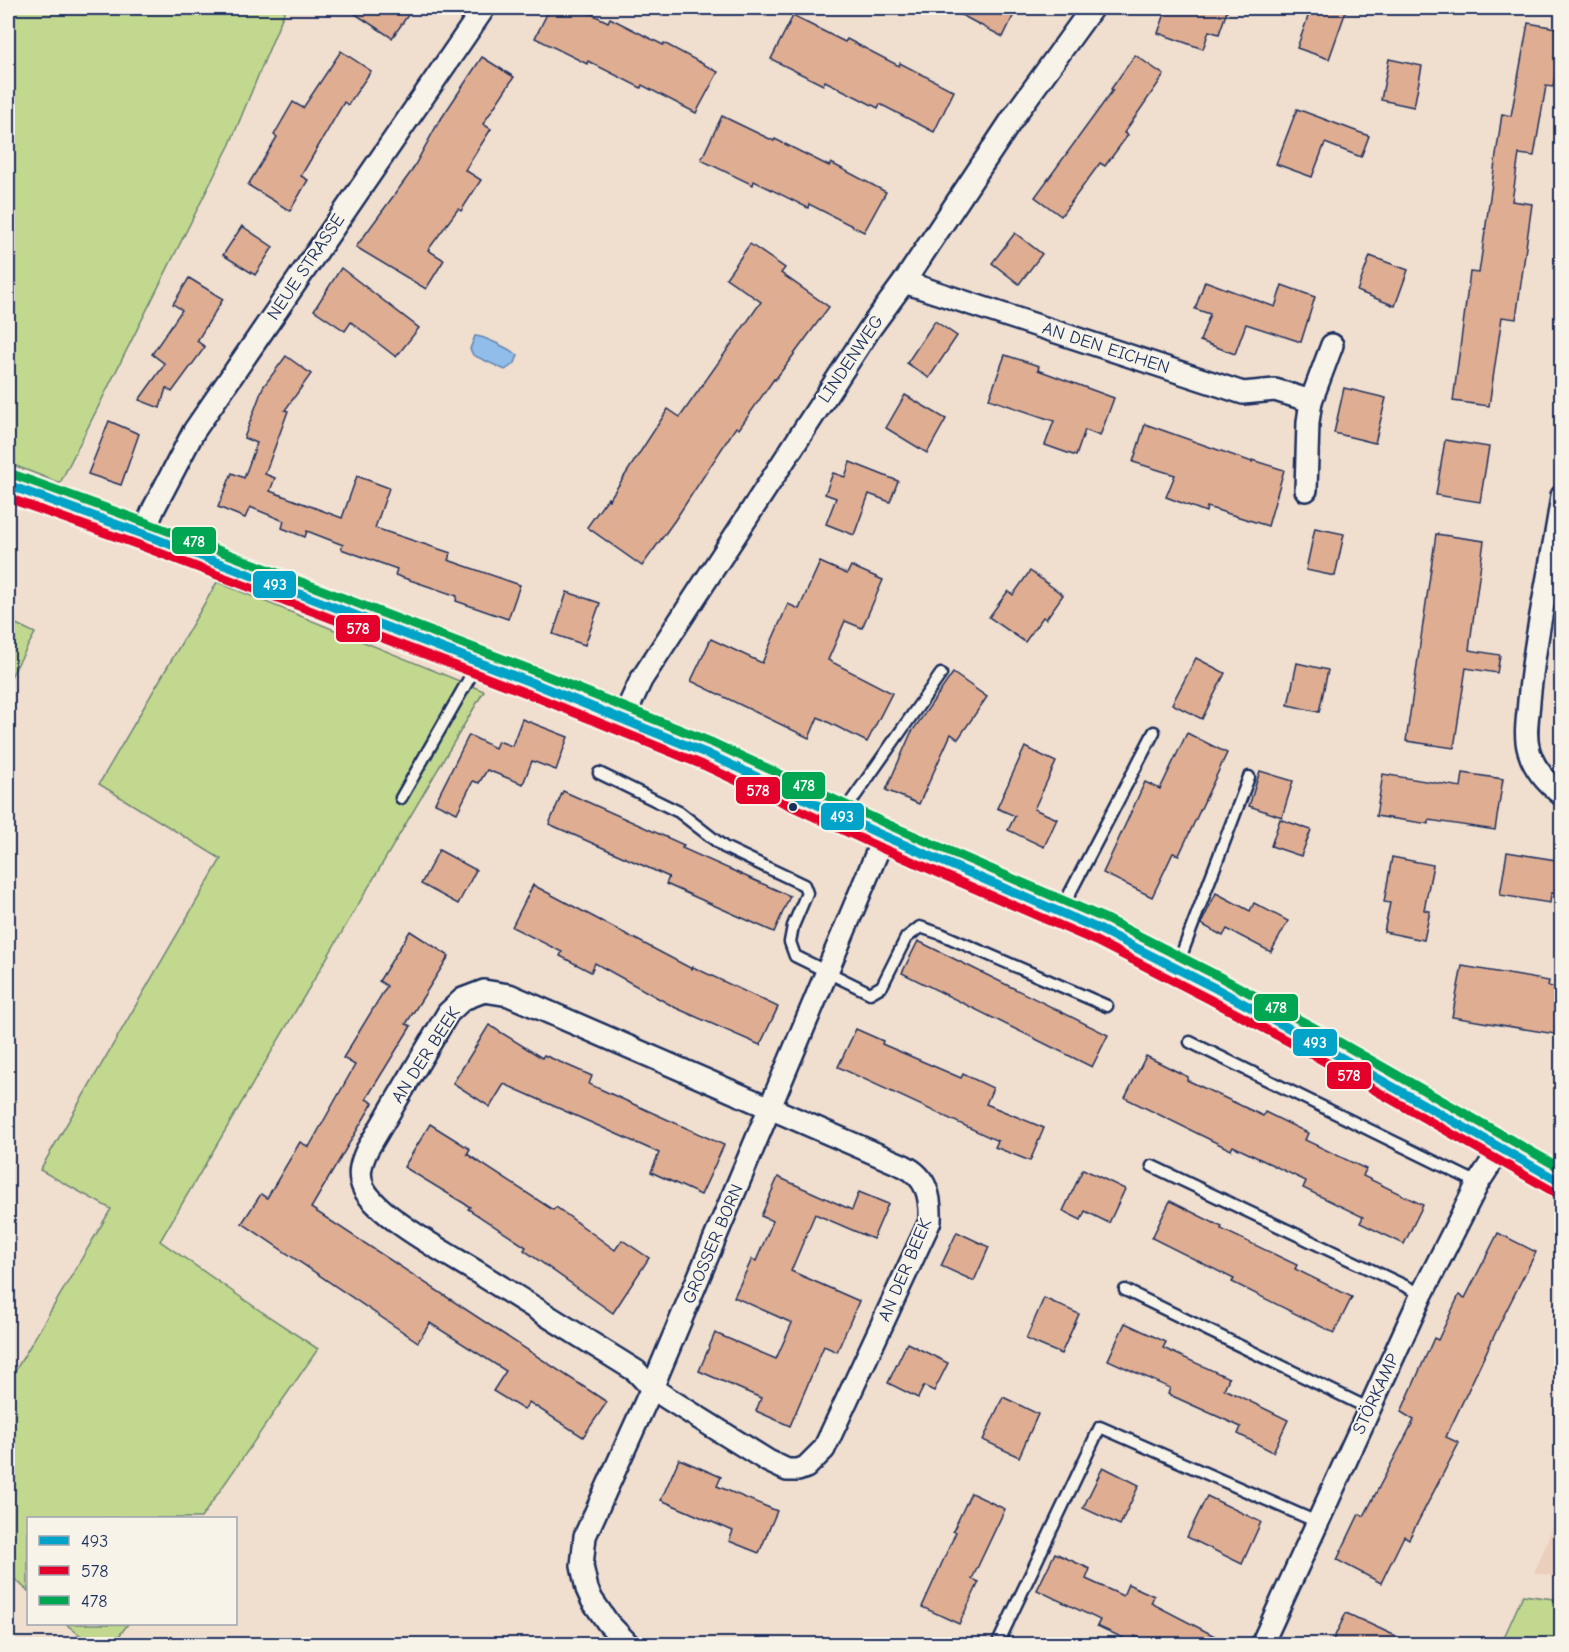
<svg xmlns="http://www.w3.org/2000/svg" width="1569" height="1652" font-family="'Comic Neue',sans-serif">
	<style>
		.built { fill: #ebcfbc }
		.green { fill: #c1d88e; stroke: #6e8476; stroke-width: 1.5 }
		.water { fill: #90bde9; stroke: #6184b1; stroke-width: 1.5 }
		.building { fill: #dfad91; stroke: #1b2f5e; stroke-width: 1.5 }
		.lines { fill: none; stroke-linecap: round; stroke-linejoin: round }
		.lane-casing { stroke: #1b2f5e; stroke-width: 15 }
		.street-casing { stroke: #1b2f5e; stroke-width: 26 }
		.secondary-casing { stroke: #1b2f5e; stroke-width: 33 }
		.lane { stroke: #f7f3e8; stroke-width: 10 }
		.street { stroke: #f7f3e8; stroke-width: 21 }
		.secondary { stroke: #f7f3e8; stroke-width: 28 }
		.bus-1-casing { stroke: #f7f3e8; stroke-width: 14 }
		.bus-2-casing { stroke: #f7f3e8; stroke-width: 14 }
		.bus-3-casing { stroke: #f7f3e8; stroke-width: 14 }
		.bus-1 { stroke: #01a3c8; stroke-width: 9 }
		.bus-2 { stroke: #e4002b; stroke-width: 9 }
		.bus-3 { stroke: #00a651; stroke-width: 9 }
		.bus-dot { fill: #1b2f5e; stroke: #f7f3e8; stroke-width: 2 }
		.labels { text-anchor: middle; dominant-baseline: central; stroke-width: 4.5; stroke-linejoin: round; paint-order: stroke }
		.street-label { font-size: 18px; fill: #1b2f5e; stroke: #f7f3e8 }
		.line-badge { stroke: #f7f3e8; stroke-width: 2 }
		.badge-label { font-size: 16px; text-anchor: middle; font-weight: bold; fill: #fff }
	</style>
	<rect width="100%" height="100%" fill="#f0dece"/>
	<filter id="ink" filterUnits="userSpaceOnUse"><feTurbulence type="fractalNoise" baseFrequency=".0167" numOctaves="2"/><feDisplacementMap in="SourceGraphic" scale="12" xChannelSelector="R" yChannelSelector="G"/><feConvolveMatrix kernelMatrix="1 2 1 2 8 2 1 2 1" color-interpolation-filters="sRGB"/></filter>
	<g filter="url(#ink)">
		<polygon class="built" points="1561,1508 1561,1577 1534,1573"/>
		<g class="green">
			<polygon points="8,8 286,8 230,144 60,483 8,463"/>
			<polygon points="217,582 484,691 160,1241 262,1312 318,1349 201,1518 28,1518 28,1591 8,1573 8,1383 111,1209 40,1170 221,859 99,784"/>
			<polygon points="8,620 35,633 8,682"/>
			<polygon points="1523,1595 1561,1600 1561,1644 1501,1644"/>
			<polygon points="66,1624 128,1624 113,1644 91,1644"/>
		</g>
		<path class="water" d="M475 336C484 336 509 349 518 355L515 363 505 370 473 355 470 349Z"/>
		<g class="building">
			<polygon points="346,8 413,8 392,38"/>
			<polygon points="550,8 579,8 608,22 610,18 663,45 664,43 718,72 696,113 642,85 641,88 588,61 587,64 535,38"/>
			<polygon points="948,8 1017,8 1003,37"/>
			<polygon points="1167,8 1228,8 1219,34 1209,31 1203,49 1158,33"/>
			<polygon points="1311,8 1347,8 1329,59 1297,48"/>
			<polygon points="793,16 845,42 847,39 899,66 900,63 954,91 934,132 880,104 878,108 825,81 823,85 771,59"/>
			<polygon points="1528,23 1562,29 1562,38 1553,87 1546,86 1534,156 1519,154 1512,201 1532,204 1516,319 1502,317 1489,406 1453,401 1470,272 1479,273 1502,114 1511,116"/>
			<polygon points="341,51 371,71 348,105 344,102 301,176 308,180 290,211 248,185 277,137 274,135 293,102 303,108"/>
			<polygon points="1135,55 1164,75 1124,133 1128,135 1105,166 1100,163 1061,216 1035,197 1113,90 1111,89"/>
			<polygon points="482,57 514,77 483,124 491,129 465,170 481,180 461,211 458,209 428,250 444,260 426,289 356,247 411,172 437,125"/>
			<polygon points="1389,59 1422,66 1414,107 1381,100"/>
			<polygon points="1297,109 1369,136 1361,157 1325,143 1312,177 1276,164"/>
			<polygon points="722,116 774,141 775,139 829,166 831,163 886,192 864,232 809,204 808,208 754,181 753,185 701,160"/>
			<polygon points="242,226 273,247 255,275 223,255"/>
			<polygon points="1015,233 1042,254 1019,284 992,263"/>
			<polygon points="750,244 785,268 781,273 829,307 775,380 774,379 739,429 736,427 675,520 642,566 587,527 608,498 609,500 668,409 680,417 761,302 726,278"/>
			<polygon points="1370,256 1408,270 1395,306 1357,291"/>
			<polygon points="341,268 419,328 396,357 351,322 345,331 314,310"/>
			<polygon points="189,278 223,299 197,341 205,347 172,392 166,388 160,408 139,400 165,364 152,354 182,310 173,304"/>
			<polygon points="1205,281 1275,307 1282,285 1315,297 1301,342 1246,324 1235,354 1200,341 1210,314 1195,309"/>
			<polygon points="935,321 957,336 929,378 907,363"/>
			<polygon points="1005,355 1039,366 1038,370 1114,398 1100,436 1085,430 1076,456 1045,445 1054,421 989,399"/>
			<polygon points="286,356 311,374 285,410 288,411 265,474 275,478 270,491 342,518 357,476 389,488 375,528 451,553 448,560 520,585 508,619 456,601 457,596 395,575 397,569 341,549 343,545 307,531 305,537 282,528 284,521 250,507 245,518 218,507 232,473 244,478 257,443 244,438 263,387"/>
			<polygon points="1344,388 1386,398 1375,443 1334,433"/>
			<polygon points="905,395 946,419 927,453 886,428"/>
			<polygon points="109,421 139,434 121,485 88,474"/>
			<polygon points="1145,424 1252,462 1252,460 1284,470 1268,526 1207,507 1206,512 1166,497 1175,475 1133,462"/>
			<polygon points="1445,440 1489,447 1480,502 1436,495"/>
			<polygon points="850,462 898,481 890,502 869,494 854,535 826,524 836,498 825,494 833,473 845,477"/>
			<polygon points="1315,528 1344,534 1335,576 1306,570"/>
			<polygon points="1436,534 1484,541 1469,650 1500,655 1497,673 1466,668 1454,748 1406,741"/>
			<polygon points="820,562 847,574 851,566 883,580 862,628 845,621 828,660 892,693 867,742 818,717 809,738 691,681 711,639 762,663 788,604 799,609"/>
			<polygon points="1030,571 1063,595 1046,619 1043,617 1025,642 989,617 1008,591 1013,595"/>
			<polygon points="567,592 600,603 585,645 553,634"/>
			<polygon points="1196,658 1225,673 1202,719 1172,704"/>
			<polygon points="1297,663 1328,670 1319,712 1288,705"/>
			<polygon points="953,673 987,697 958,739 951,734 919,804 886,790 911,733"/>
			<polygon points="522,719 568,737 556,770 532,761 523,784 487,770 479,783 473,781 457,813 435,803 469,735 495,748 498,741 512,746"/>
			<polygon points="1187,733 1227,753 1179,855 1173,853 1152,897 1103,873 1145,782 1160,789"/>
			<polygon points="1025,747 1056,762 1034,809 1057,819 1044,847 1008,830 1015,816 997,808"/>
			<polygon points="1260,771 1293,781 1282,817 1249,806"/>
			<polygon points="1463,773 1503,779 1495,830 1429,820 1429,824 1376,816 1383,774 1461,787"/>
			<polygon points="563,791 684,845 682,848 790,896 774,932 666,884 669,877 549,824"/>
			<polygon points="1280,819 1311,830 1301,856 1271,846"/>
			<polygon points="439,850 476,870 458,904 421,884"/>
			<polygon points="1507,852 1562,861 1562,895 1551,893 1550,903 1500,895"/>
			<polygon points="1392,857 1433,865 1424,910 1430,911 1424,940 1384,932 1390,903 1384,902"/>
			<polygon points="533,885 692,969 693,967 778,1007 760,1045 676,1008 595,963 591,972 560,956 562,952 512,927"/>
			<polygon points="1216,893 1250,911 1254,903 1288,921 1271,952 1227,929 1223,936 1201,924"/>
			<polygon points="410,931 449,956 406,1024 411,1026 366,1099 373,1103 311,1208 607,1402 583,1437 529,1402 524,1410 493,1391 506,1371 430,1323 418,1342 242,1223 261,1194 267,1198 300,1142 309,1147 355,1065 343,1058 387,986 379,981"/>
			<polygon points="918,941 1108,1035 1092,1067 902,973"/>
			<polygon points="1462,966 1549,981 1548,986 1562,989 1562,1022 1558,1021 1555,1034 1452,1017"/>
			<polygon points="489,1025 542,1058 544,1055 592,1076 589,1084 724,1145 701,1195 651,1172 659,1153 592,1123 504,1084 490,1107 453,1083"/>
			<polygon points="856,1029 883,1041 882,1044 961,1078 963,1074 993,1088 986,1104 1044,1128 1030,1161 995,1147 998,1141 838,1067"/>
			<polygon points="1146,1056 1188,1077 1187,1080 1263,1116 1265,1112 1308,1133 1305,1140 1366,1169 1363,1176 1423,1205 1404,1244 1360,1223 1363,1217 1303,1188 1306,1181 1233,1146 1231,1150 1125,1098"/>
			<polygon points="430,1124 470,1149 467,1154 553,1210 556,1207 615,1250 622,1240 649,1258 613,1313 524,1250 526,1247 468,1209 470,1207 404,1167"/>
			<polygon points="1083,1169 1125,1189 1109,1223 1085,1211 1081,1220 1063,1211"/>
			<polygon points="778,1177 852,1210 859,1192 888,1204 873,1239 815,1214 791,1271 859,1301 837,1352 824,1346 790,1426 756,1411 761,1398 699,1371 715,1333 776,1359 792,1323 734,1297 752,1259 756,1261 773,1221 761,1216"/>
			<polygon points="1170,1201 1222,1227 1221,1229 1297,1265 1295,1269 1352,1297 1334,1333 1232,1282 1234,1279 1152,1238"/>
			<polygon points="957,1232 989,1247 974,1281 941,1266"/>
			<polygon points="1498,1233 1536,1252 1503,1317 1446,1437 1459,1443 1409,1539 1404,1536 1381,1583 1337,1560 1359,1514 1364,1516 1414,1420 1401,1412 1434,1338 1438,1340 1459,1295 1465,1298"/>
			<polygon points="1044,1298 1079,1314 1061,1354 1026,1339"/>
			<polygon points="1125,1323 1166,1342 1163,1348 1229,1378 1224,1389 1288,1420 1273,1452 1238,1434 1241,1427 1168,1394 1170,1388 1108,1360"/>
			<polygon points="907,1343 948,1363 934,1391 924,1386 918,1398 888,1383"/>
			<polygon points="1003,1397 1038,1414 1019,1457 983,1440"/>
			<polygon points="679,1459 721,1477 717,1486 777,1511 759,1553 729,1541 733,1531 661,1500"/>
			<polygon points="1103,1467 1139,1485 1120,1525 1083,1508"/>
			<polygon points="971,1493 1005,1509 972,1579 979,1582 959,1624 922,1607 956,1532 953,1531"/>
			<polygon points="1207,1496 1261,1522 1242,1564 1187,1537"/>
			<polygon points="1055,1553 1090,1569 1086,1579 1123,1596 1128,1584 1154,1596 1151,1603 1230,1644 1151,1644 1135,1636 1132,1642 1097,1626 1100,1620 1037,1590"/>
			<polygon points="1346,1613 1413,1644 1331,1644"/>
		</g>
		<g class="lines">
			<defs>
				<g id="lane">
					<polyline points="599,773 679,812 724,847 804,885 807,893 793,926 790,942 795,956 870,993 882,986 906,938 920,927 941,934 1107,1006"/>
					<polyline points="401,798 478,663"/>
					<polyline points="841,816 941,674"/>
					<polyline points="1060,912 1154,732"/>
					<polyline points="1176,969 1249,777"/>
					<polyline points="1190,1042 1478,1183"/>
					<polyline points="1152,1166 1422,1294"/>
					<polyline points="1125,1290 1370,1409"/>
					<polyline points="1001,1644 998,1643 1100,1427 1317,1522"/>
				</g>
				<g id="street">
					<polyline points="904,282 1243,393 1275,390 1311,401"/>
					<polyline points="1306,490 1308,422 1311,401 1332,345"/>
					<path d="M1562 496C1552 565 1535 632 1529 701 1528 717 1524 735 1529 751 1534 769 1548 784 1562 795"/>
					<polyline points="143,534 154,508 194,431 484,8"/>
					<polyline points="623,719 641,680 871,327 904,282 1019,109 1092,8"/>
					<path d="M484 991 509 995 904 1166C927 1177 931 1197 930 1221L824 1449 806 1467 798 1470H787L768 1461 667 1398 652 1388 636 1371C583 1338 530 1305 477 1272 448 1254 380 1218 364 1189 357 1175 361 1163 367 1150L448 1013 463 999Z"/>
					<polyline points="628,1644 608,1623 592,1600 587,1589 582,1566 585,1536 652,1388 884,836"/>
					<polyline points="1262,1644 1422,1294 1478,1183 1500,1149"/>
				</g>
				<polyline id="secondary" points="8,485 143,534 533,683 708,754 884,836 1101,930 1215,988 1305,1037 1562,1183"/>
			</defs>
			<use href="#lane" class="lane-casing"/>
			<use href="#street" class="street-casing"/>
			<use href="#secondary" class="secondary-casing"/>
			<use href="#lane" class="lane"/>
			<use href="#street" class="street"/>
			<use href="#secondary" class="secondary"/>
			<defs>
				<polyline id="bus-1" points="8,485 143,534 533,683 708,754 884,836 1101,930 1215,988 1305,1037 1562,1183"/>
				<polyline id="bus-2" points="8,498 139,545 529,694 703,765 879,847 1096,941 1209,999 1299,1047 1556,1193"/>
				<polyline id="bus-3" points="12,474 147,523 537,672 713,743 889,825 1106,919 1220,977 1311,1026 1562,1169"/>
			</defs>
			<use href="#bus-1" class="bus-1-casing"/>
			<use href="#bus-2" class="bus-2-casing"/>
			<use href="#bus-3" class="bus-3-casing"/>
			<use href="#bus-1" class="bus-1"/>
			<use href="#bus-2" class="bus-2"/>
			<use href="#bus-3" class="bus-3"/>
		</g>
	</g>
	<circle class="bus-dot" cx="793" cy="807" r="5"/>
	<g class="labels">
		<g class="street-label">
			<text transform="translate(306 267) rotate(-56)">NEUE STRASSE</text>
			<text transform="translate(1106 348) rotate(18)">AN DEN EICHEN</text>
			<text transform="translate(851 359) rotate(-56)">LINDENWEG</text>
			<text transform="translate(426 1055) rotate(-57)">AN DER BEEK</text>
			<text transform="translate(713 1244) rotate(-67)">GROSSER BORN</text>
			<text transform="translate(905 1270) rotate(-67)">AN DER BEEK</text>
			<text transform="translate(1376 1394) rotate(-65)">STÖRKAMP</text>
		</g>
	</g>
	<g class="line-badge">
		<rect x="171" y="526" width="46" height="29" rx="6" fill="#00a651"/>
		<rect x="252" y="570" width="45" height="29" rx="6" fill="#01a3c8"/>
		<rect x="335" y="614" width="46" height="29" rx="6" fill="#e4002b"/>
		<rect x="781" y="771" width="45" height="29" rx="6" fill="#00a651"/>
		<rect x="735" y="776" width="46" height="29" rx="6" fill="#e4002b"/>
		<rect x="820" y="802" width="45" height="29" rx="6" fill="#01a3c8"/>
		<rect x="1253" y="993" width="46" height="29" rx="6" fill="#00a651"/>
		<rect x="1292" y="1028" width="46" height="29" rx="6" fill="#01a3c8"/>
		<rect x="1326" y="1061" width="46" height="29" rx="6" fill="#e4002b"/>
	</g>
	<g class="badge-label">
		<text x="194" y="547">478</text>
		<text x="275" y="590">493</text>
		<text x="358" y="634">578</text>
		<text x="804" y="791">478</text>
		<text x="758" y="796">578</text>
		<text x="842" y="822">493</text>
		<text x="1276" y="1013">478</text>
		<text x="1315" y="1048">493</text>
		<text x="1349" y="1081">578</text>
	</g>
	<rect width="1569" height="1652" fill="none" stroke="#f7f3e8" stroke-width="30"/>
	<rect x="15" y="15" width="1539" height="1622" fill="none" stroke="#1b2f5e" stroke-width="2" filter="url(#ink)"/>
	<rect x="27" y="1517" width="210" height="108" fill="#f7f3e8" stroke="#9fa5b1" stroke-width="1.5"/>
	<rect x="39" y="1536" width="30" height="9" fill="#01a3c8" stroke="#9fa5b1" stroke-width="1.5"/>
	<text x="81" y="1547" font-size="18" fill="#1b2f5e">493</text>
	<rect x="39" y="1566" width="30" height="9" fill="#e4002b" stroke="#9fa5b1" stroke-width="1.5"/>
	<text x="81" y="1577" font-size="18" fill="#1b2f5e">578</text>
	<rect x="39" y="1596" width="30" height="9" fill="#00a651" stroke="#9fa5b1" stroke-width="1.5"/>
	<text x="81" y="1607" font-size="18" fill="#1b2f5e">478</text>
</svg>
